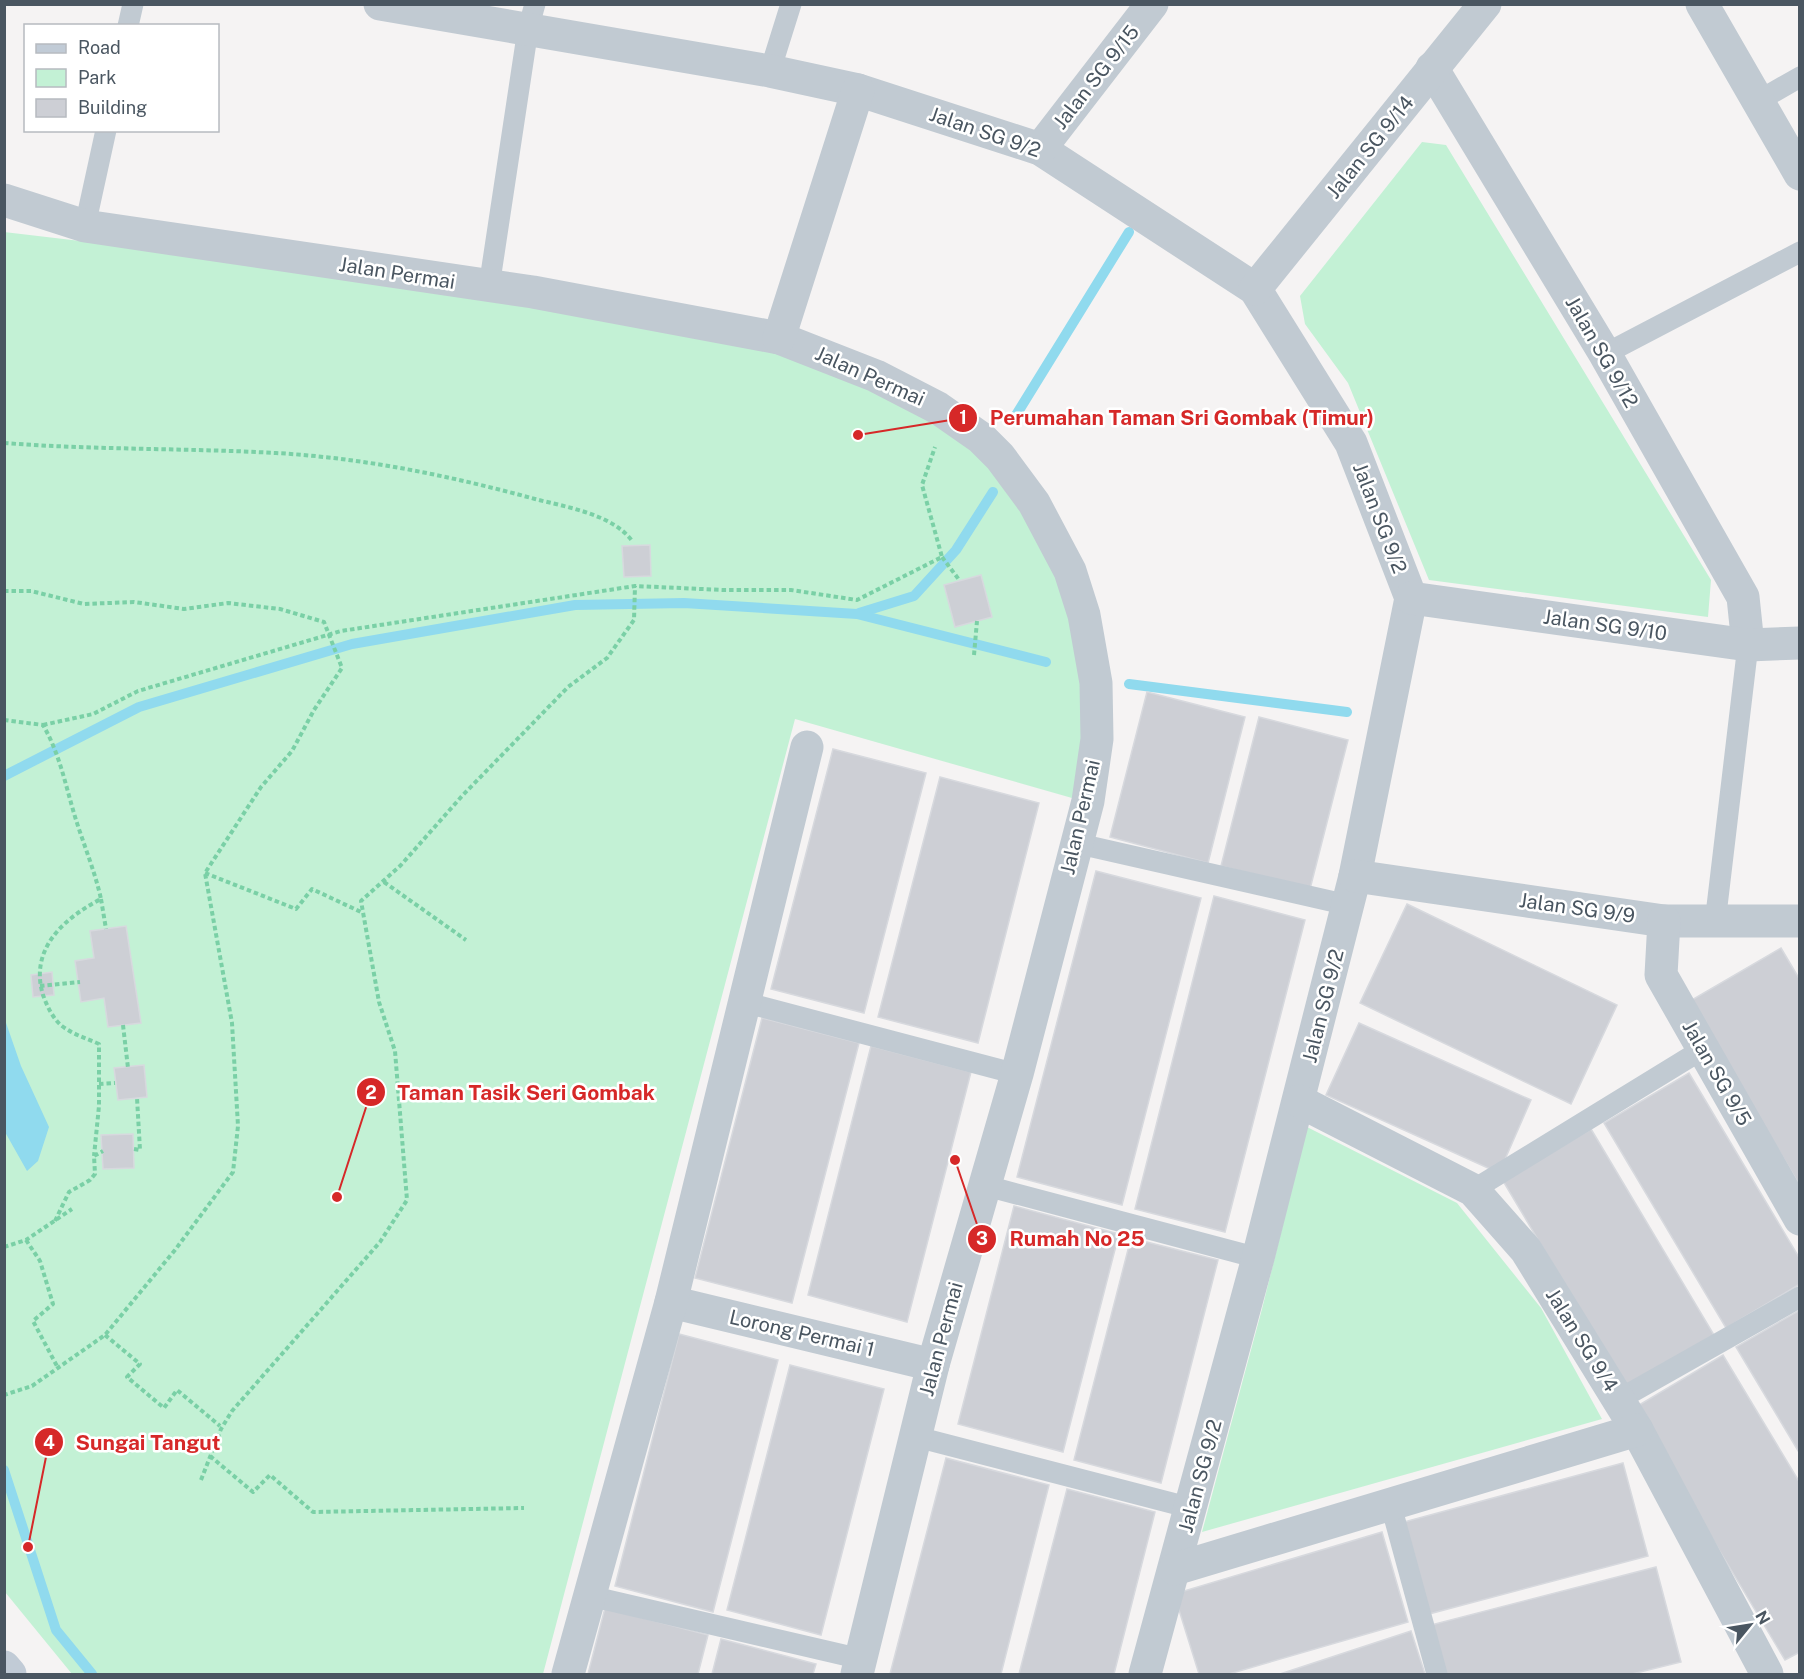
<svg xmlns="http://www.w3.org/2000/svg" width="1804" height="1679" font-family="'Public Sans',sans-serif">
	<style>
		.green { fill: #c3f1d5 }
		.water { fill: #90daee }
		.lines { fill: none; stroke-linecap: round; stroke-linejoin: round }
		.stream { stroke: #90daee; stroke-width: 10 }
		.building { fill: #cdcfd5; stroke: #d7d9de; stroke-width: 1.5 }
		.path { stroke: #7ad0a6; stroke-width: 4; stroke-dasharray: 4.5 3; stroke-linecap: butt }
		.lane { stroke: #c1cad2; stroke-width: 21 }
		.street { stroke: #c1cad2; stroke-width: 33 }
		.secondary { stroke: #c1cbd6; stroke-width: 33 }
		.labels { text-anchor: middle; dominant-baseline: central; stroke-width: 5; stroke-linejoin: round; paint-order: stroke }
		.street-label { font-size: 20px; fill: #4a5661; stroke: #fff }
		.leader { fill: none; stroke: #d62828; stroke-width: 2 }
		.callout-dot { fill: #d62828; stroke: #fff; stroke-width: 2 }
		.mark-label { font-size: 18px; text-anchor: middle; font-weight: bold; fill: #fff }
		.callout-label { font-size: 21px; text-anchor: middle; font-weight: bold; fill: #d62828; stroke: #fff; stroke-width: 5; stroke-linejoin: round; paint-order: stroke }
	</style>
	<rect width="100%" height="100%" fill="#f5f3f3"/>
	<g class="green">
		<polygon points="1422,142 1446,145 1711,580 1708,617 1429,580 1348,383 1305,324 1300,296"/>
		<polygon points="4,232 531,294 780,345 986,444 1078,597 1086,802 795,719 543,1674 72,1674 5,1592"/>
		<polygon points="1307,1127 1457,1203 1541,1308 1602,1419 1202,1532 1262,1309"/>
	</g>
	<polygon class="water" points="4,1017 21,1066 49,1127 38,1161 27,1171 5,1132"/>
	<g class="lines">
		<g class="stream">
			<polyline points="1013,420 1129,232"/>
			<polyline points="859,613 914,596 956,550 993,492"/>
			<polyline points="1129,684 1347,712"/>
			<polyline points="4,776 139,707 352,644 575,605 684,603 857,614 1046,662"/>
			<polyline points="4,1470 56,1630 92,1674"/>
		</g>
	</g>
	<g class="building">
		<polygon points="650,545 651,576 624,577 622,546"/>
		<polygon points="981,575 992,617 955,627 944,585"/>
		<polygon points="1147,692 1245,717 1208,863 1110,837"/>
		<polygon points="1259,717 1348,740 1310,889 1221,866"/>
		<polygon points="833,749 926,773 864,1013 771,989"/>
		<polygon points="940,777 1039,803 978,1043 878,1017"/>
		<polygon points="1096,871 1201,898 1122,1205 1017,1177"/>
		<polygon points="1214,896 1305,920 1225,1232 1135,1209"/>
		<polygon points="1407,904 1617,1005 1571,1104 1360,1003"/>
		<polygon points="126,926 141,1023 108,1027 104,998 81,1002 75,961 94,958 90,931"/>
		<polygon points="1781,948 1800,980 1800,1186 1690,1001"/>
		<polygon points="52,972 54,995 33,997 31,975"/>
		<polygon points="762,1018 859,1043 792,1303 695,1278"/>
		<polygon points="1359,1023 1531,1100 1499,1173 1326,1095"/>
		<polygon points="871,1046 971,1072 907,1322 808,1295"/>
		<polygon points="144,1065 147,1097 118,1100 114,1068"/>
		<polygon points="1689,1073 1800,1259 1800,1284 1726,1328 1604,1123"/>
		<polygon points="1591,1129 1714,1335 1626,1387 1503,1181"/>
		<polygon points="133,1134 134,1168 103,1169 101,1135"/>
		<polygon points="1014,1206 1119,1234 1063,1452 958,1424"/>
		<polygon points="1131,1238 1218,1260 1161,1483 1074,1460"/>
		<polygon points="1800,1310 1800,1454 1736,1347"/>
		<polygon points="679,1334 778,1360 713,1612 615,1586"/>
		<polygon points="1723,1355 1800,1483 1800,1652 1785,1660 1634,1408"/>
		<polygon points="790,1365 884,1389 821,1635 727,1610"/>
		<polygon points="946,1458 1049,1485 1001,1674 890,1674"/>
		<polygon points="1623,1463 1648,1556 1429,1614 1404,1522"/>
		<polygon points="1067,1489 1155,1512 1114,1674 1019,1674"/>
		<polygon points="1382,1532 1408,1622 1229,1674 1199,1674 1174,1594"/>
		<polygon points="1656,1567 1681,1662 1632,1674 1444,1674 1431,1625"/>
		<polygon points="605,1608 708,1635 698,1674 588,1674"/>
		<polygon points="1411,1631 1425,1674 1280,1674"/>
		<polygon points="721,1639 816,1664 813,1674 712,1674"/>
	</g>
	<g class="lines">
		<g class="path">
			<path d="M4 443C95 450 186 448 276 453 364 458 451 476 535 499 566 507 613 514 633 542"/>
			<polyline points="942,557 960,581"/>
			<polyline points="4,591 31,591 84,604 134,602 184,609 228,603 280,609 324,622 342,668 314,710 292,751 261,787 205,873 232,1023 238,1126 233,1172 175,1250 105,1335 32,1386 4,1395"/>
			<polyline points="974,655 977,621"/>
			<path d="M4 720 43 725C61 756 66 789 77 823 85 848 95 872 101 899 64 918 29 949 43 995 47 1006 53 1019 62 1026 74 1035 86 1038 99 1044V1106L94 1156"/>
			<polyline points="43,725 93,714 138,691 341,631 635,586 724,590 791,590 857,600 942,557 922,485 935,447"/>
			<polyline points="205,873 296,909 312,889 361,912"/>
			<polyline points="384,882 466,940"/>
			<polyline points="101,899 106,929"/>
			<polyline points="40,986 80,982"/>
			<polyline points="123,1025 128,1068"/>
			<polyline points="99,1084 115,1083"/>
			<polyline points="134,1149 140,1150 137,1098"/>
			<polyline points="55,1221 69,1192 90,1180 95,1174 94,1156 103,1151"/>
			<polyline points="26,1240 40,1261 53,1304 33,1321 58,1368"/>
			<polyline points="4,1247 26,1240 72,1209"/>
			<polyline points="105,1335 140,1364 127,1377 164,1408 177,1390 220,1426"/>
			<polyline points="210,1456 253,1492 270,1475 313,1512 524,1508"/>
			<polyline points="201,1480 221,1429 232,1411 380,1242 407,1200 395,1051 379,1002 361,901 401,865 462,796 568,687 607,658 634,620 635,586"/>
		</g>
		<g class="lane">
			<polyline points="128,26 133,4"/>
			<polyline points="770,71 791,4"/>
			<polyline points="1758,101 1800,77"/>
			<polyline points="85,226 106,130"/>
			<polyline points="489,287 528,29 535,4"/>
			<polyline points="1605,354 1800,252"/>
			<polyline points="1075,843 1348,905"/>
			<polyline points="1715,923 1748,645"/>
			<polyline points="747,1003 1017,1074"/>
			<polyline points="983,1185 1258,1258"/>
			<polyline points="1473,1190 1703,1049"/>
			<polyline points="1618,1400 1800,1297"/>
			<polyline points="917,1437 1191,1508"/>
			<polyline points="1390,1502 1437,1674"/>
			<polyline points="590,1596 861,1659"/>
		</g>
		<g class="street">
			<polyline points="380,4 770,71 858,90 1040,149 1255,289 1351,443 1411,598 1355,876 1258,1258 1145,1674"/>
			<polyline points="1702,4 1800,174"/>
			<polyline points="1432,68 1605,354 1743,597 1748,645"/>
			<polyline points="1040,149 1152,4"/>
			<polyline points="4,200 85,226 533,292 779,338 876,376 938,408 981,438 1000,457 1034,503 1070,571 1084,615 1096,683 1097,739 1088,801 1017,1074 933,1365 857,1674"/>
			<polyline points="1255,289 1485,4"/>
			<polyline points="779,338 858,90"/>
			<polyline points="1411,598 1748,645 1800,643"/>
			<polyline points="1355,876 1664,921 1800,921"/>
			<polyline points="1664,921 1661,975 1800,1219"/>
			<polyline points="1299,1101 1473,1190 1526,1250 1637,1430 1767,1674"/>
			<polyline points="671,1302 933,1365"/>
			<polyline points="1175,1569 1637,1430"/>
			<polyline points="568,1674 671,1302 807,747"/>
		</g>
		<polyline class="secondary" points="4,1667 10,1674"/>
	</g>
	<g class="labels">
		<g class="street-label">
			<text transform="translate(1096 77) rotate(-52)">Jalan SG 9/15</text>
			<text transform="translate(985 132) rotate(19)">Jalan SG 9/2</text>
			<text transform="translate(1370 147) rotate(-51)">Jalan SG 9/14</text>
			<text transform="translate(397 273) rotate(9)">Jalan Permai</text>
			<text transform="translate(1602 352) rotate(60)">Jalan SG 9/12</text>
			<text transform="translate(870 376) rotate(24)">Jalan Permai</text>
			<text transform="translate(1380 518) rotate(69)">Jalan SG 9/2</text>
			<text transform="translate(1605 625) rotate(8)">Jalan SG 9/10</text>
			<text transform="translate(1080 817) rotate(-77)">Jalan Permai</text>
			<text transform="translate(1577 908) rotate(8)">Jalan SG 9/9</text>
			<text transform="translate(1323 1006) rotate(-76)">Jalan SG 9/2</text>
			<text transform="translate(1717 1073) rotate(60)">Jalan SG 9/5</text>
			<text transform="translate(802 1333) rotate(13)">Lorong Permai 1</text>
			<text transform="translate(941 1339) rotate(-75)">Jalan Permai</text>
			<text transform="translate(1582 1340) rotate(58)">Jalan SG 9/4</text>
			<text transform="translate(1200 1476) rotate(-75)">Jalan SG 9/2</text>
		</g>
	</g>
	<path class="leader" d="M858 435L963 418M337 1197L371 1092M955 1160L982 1239M28 1547L49 1442"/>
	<g class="callout-dot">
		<circle cx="858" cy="435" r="6"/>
		<circle cx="337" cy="1197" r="6"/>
		<circle cx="955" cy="1160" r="6"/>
		<circle cx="28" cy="1547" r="6"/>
		<circle cx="963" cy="418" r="15"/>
		<circle cx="371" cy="1092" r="15"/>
		<circle cx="982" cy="1239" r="15"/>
		<circle cx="49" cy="1442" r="15"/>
	</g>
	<g class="mark-label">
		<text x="963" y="424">1</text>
		<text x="371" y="1099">2</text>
		<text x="982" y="1245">3</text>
		<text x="49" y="1449">4</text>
	</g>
	<g class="callout-label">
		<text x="1182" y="425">Perumahan Taman Sri Gombak (Timur)</text>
		<text x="526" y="1100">Taman Tasik Seri Gombak</text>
		<text x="1077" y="1246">Rumah No 25</text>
		<text x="148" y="1450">Sungai Tangut</text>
	</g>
	<rect width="1804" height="1679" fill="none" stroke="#4a5661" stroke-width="12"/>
	<rect x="24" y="24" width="195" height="108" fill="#ffffff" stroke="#b7bbc0" stroke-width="1.5"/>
	<rect x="36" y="44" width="30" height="9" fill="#c1cbd6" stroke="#b7bbc0" stroke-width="1.5"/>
	<text x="78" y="54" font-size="18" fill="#4a5661">Road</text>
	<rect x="36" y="69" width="30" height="18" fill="#c3f1d5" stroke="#b7bbc0" stroke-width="1.5"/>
	<text x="78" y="84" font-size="18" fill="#4a5661">Park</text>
	<rect x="36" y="99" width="30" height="18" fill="#cdcfd5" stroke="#b7bbc0" stroke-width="1.5"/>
	<text x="78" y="114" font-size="18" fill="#4a5661">Building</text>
	<g transform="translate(1750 1625) rotate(60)" stroke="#ffffff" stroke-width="4.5" paint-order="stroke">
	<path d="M0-4.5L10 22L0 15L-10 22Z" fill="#4a5661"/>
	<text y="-9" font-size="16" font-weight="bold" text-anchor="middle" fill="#4a5661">N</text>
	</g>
</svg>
